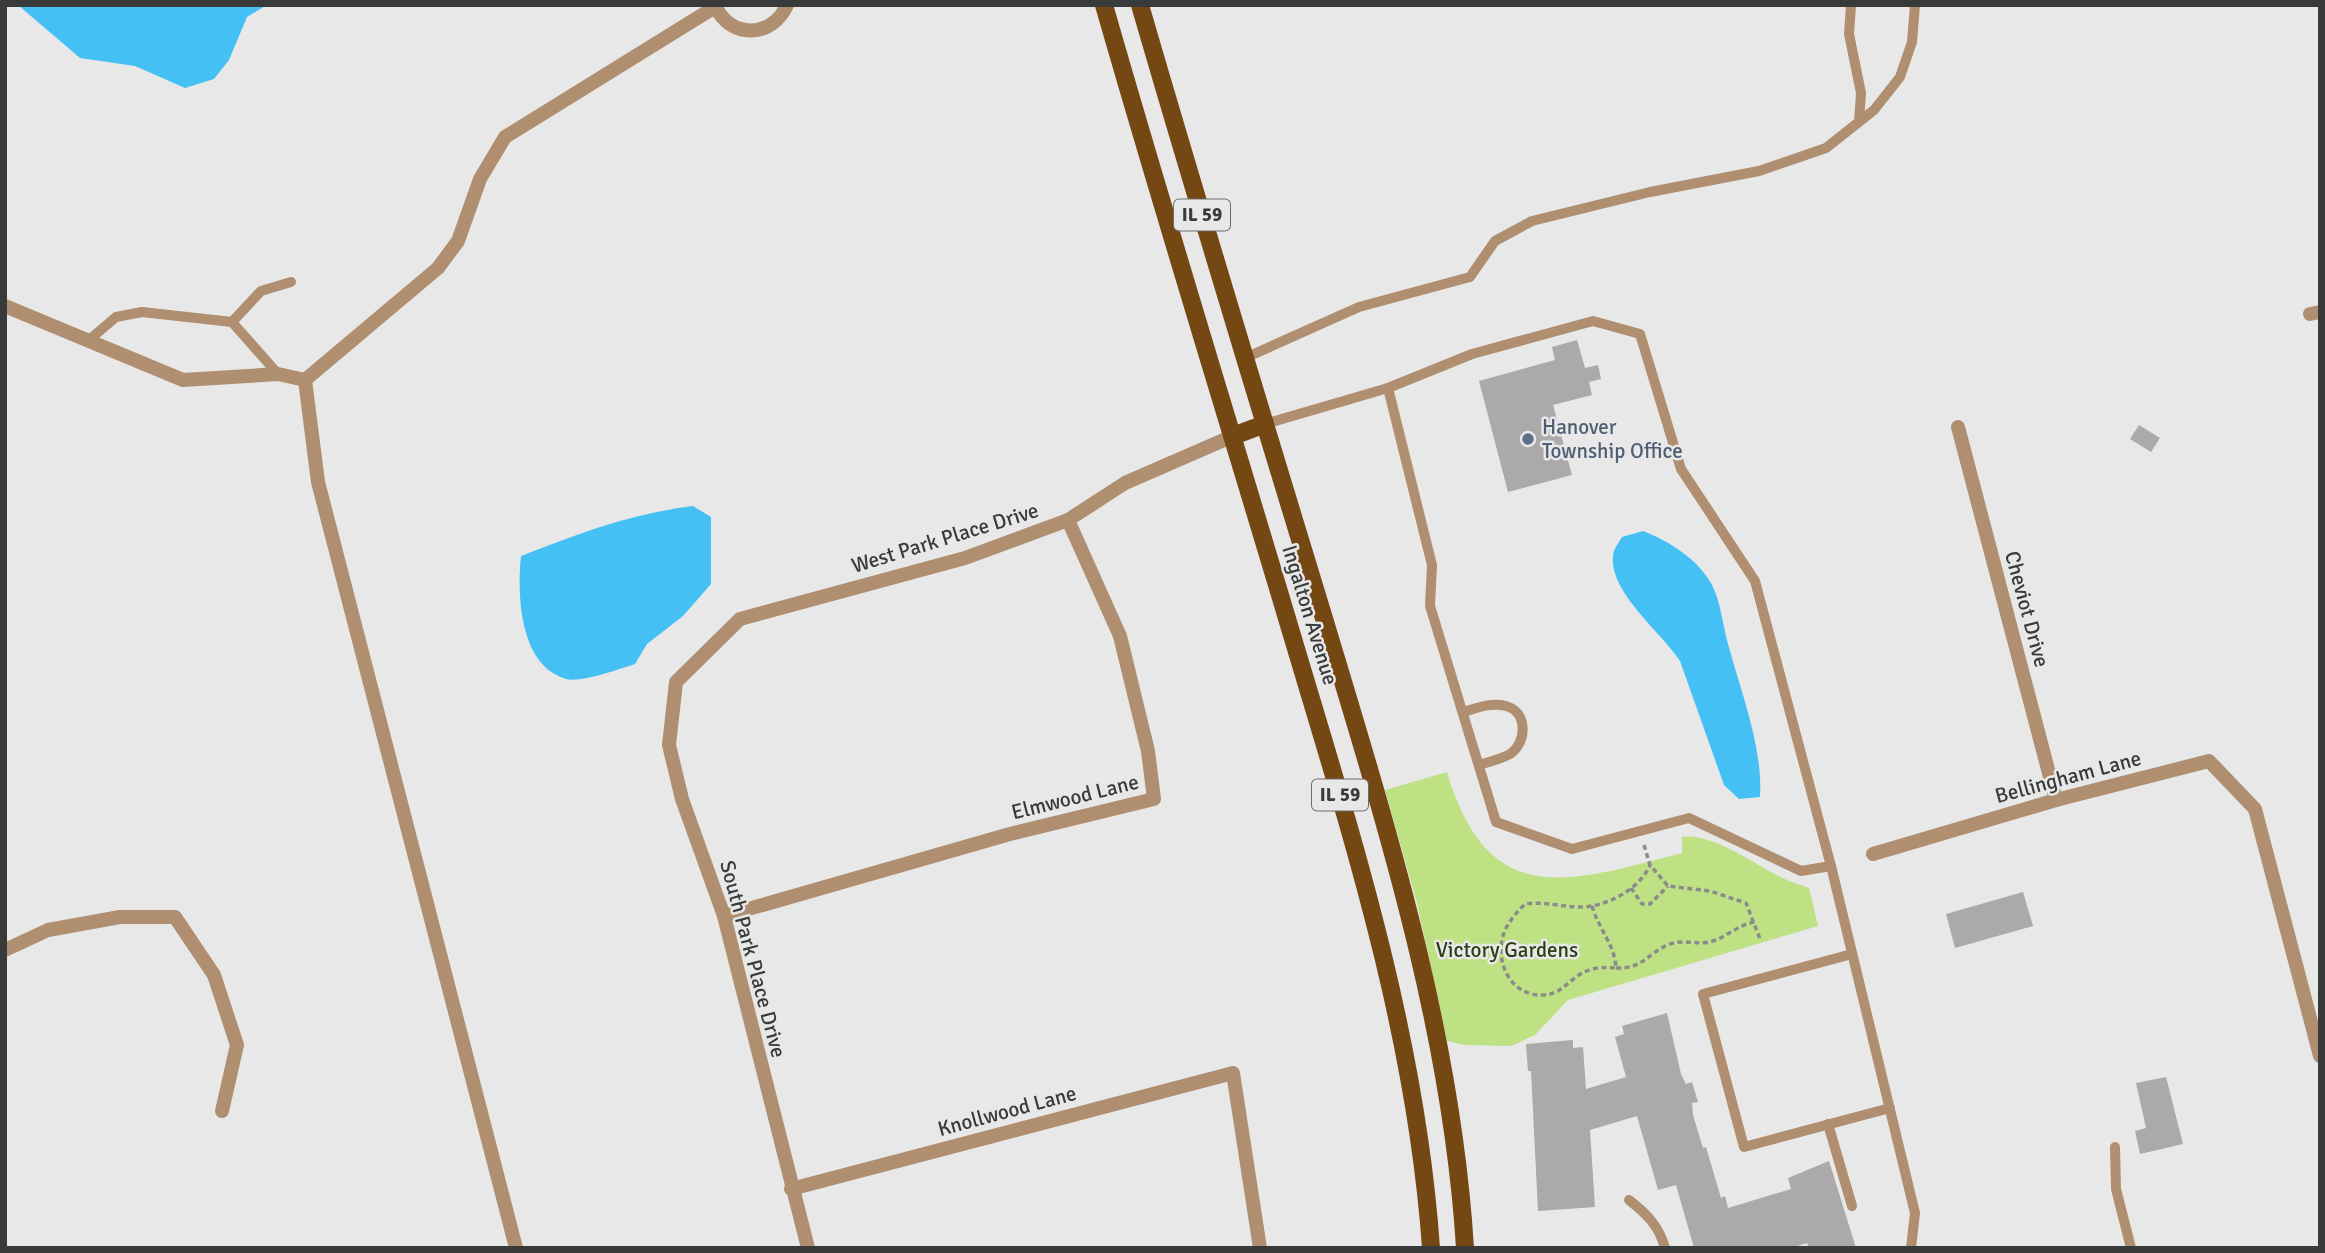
<svg xmlns="http://www.w3.org/2000/svg" width="2325" height="1253" font-family="Signika,sans-serif">
	<style>
		.green { fill: #bee184 }
		.water { fill: #45c0f4 }
		.building { fill: #aba9aa }
		.lines { fill: none; stroke-linecap: round; stroke-linejoin: round }
		.path { stroke: #8b8b8c; stroke-width: 3.5; stroke-dasharray: 5 3.5; stroke-linecap: butt }
		.lane { stroke: #af8f70; stroke-width: 10 }
		.street { stroke: #af8f70; stroke-width: 14 }
		.primary { stroke: #744713; stroke-width: 18 }
		.service-dot { fill: #5c6f8a; stroke: #e8e8e9; stroke-width: 2.5 }
		.labels { text-anchor: middle; dominant-baseline: central; stroke-width: 5; stroke-linejoin: round; paint-order: stroke }
		.shield { fill: #e8e8e9; stroke: #6e6e6e; stroke-width: 2 }
		.shield-label { font-size: 19px; font-weight: bold; fill: #393a3a }
		.service-label { font-size: 21px; fill: #4e5e75; stroke: #e8e8e9; text-anchor: start }
		.street-label { font-size: 21px; fill: #393a3a; stroke: #e8e8e9 }
		.park-label { font-size: 21px; fill: #2f3d15; stroke: #e8e8e9 }
	</style>
	<rect width="100%" height="100%" fill="#e8e8e9"/>
	<path class="green" d="M1447 772C1488 912 1570 882 1682 853V837C1712 832 1755 865 1783 878 1791 883 1800 884 1809 888L1818 926 1568 1000 1535 1035 1511 1046 1465 1045 1447 1041 1417 903 1385 790Z"/>
	<g class="water">
		<polygon points="18,5 267,5 247,17 229,60 214,79 185,88 135,66 80,58"/>
		<path d="M693 506 711 517V584L683 616 647 644 635 664C619 669 581 683 566 679 519 666 517 594 521 556 577 534 633 513 693 506Z"/>
		<path d="M1643 531C1669 541 1700 560 1713 587 1721 604 1723 626 1728 644 1741 692 1763 747 1760 797L1739 799 1724 785 1680 661C1661 632 1609 592 1613 556 1613 550 1619 542 1622 537Z"/>
	</g>
	<g class="building">
		<polygon points="1577,340 1585,368 1598,365 1601,379 1589,382 1592,395 1553,405 1572,475 1508,492 1479,381 1555,360 1552,347"/>
		<polygon points="2139,425 2160,438 2151,452 2130,439"/>
		<polygon points="2023,892 2033,926 1955,948 1946,914"/>
		<polygon points="1667,1013 1681,1074 1686,1084 1692,1082 1698,1102 1692,1103 1693,1115 1703,1148 1706,1147 1721,1198 1725,1196 1728,1208 1791,1189 1788,1178 1829,1161 1856,1248 1809,1248 1807,1243 1791,1248 1694,1248 1676,1185 1658,1190 1637,1116 1590,1130 1595,1207 1538,1211 1531,1071 1528,1071 1526,1044 1573,1040 1573,1048 1583,1047 1586,1089 1626,1077 1615,1037 1624,1034 1622,1026"/>
		<polygon points="2166,1077 2183,1144 2140,1154 2135,1131 2146,1128 2136,1083"/>
	</g>
	<g class="lines">
		<g class="path">
			<polyline points="1644,845 1650,865 1668,886 1710,891 1746,903 1760,939"/>
			<polyline points="1631,888 1642,904 1650,904 1668,886"/>
			<path d="M1592 906C1598 928 1615 945 1616 968 1571 963 1572 993 1544 995 1509 997 1493 959 1505 930 1510 920 1517 912 1525 904 1544 901 1561 907 1581 907 1606 907 1640 889 1650 865"/>
			<path d="M1616 968C1644 969 1647 953 1670 944 1684 939 1696 945 1709 942 1725 939 1737 925 1754 922"/>
		</g>
		<g class="lane">
			<polyline points="1851,5 1849,34 1861,93 1859,122"/>
			<polyline points="232,322 261,291 291,282"/>
			<polyline points="89,340 116,317 142,312 232,322 278,374"/>
			<polyline points="1245,358 1359,307 1470,277 1495,241 1532,221 1650,192 1759,171 1826,148 1874,110 1900,77 1912,42 1915,5"/>
			<polyline points="1388,388 1472,354 1593,321 1640,334 1681,469 1755,581 1831,866 1915,1213 1911,1248"/>
			<polyline points="1265,424 1388,388 1432,565 1430,606 1496,822 1572,849 1689,818 1801,871 1831,866"/>
			<path d="M1463 712C1477 708 1491 702 1506 706 1528 712 1527 743 1510 754 1501 759 1488 762 1479 765"/>
			<polyline points="1852,954 1703,994 1744,1147 1890,1108"/>
			<polyline points="1828,1124 1852,1206"/>
			<polyline points="2115,1147 2116,1189 2131,1248"/>
			<path d="M1629 1200C1647 1214 1659 1226 1665 1248"/>
		</g>
		<g class="street">
			<path d="M715 5C729 39 772 39 787 5"/>
			<polyline points="5,306 183,380 278,374 305,380 438,268 458,241 480,179 505,137 715,7"/>
			<polyline points="2310,314 2320,312"/>
			<polyline points="305,380 318,482 516,1248"/>
			<polyline points="1958,427 2056,800"/>
			<polyline points="1873,854 2056,800 2209,761 2255,809 2320,1056"/>
			<polyline points="724,916 1010,834 1154,799 1148,751 1120,636 1068,520"/>
			<polyline points="5,950 48,930 120,917 175,917 214,975 237,1045 222,1111"/>
			<polyline points="791,1189 1233,1073 1260,1248"/>
			<polyline points="808,1248 724,916 682,799 669,745 676,682 740,619 965,558 1068,520 1125,483 1233,436"/>
		</g>
		<g class="primary">
			<path d="M1104 5C1167 225 1235 443 1300 662 1358 855 1417 1046 1431 1248"/>
			<path d="M1140 5C1200 212 1263 418 1326 625 1387 828 1452 1034 1465 1248"/>
			<polyline points="1233,436 1265,424"/>
		</g>
	</g>
	<circle class="service-dot" cx="1528" cy="439" r="7"/>
	<g class="labels">
		<g class="shield">
			<rect x="1174" y="199.5" width="56" height="31" rx="5"/>
			<rect x="1312" y="779.5" width="56" height="31" rx="5"/>
		</g>
		<g class="shield-label">
			<text x="1202" y="215">IL 59</text>
			<text x="1340" y="795">IL 59</text>
		</g>
		<g class="service-label">
			<text x="1542" y="427">Hanover<tspan x="1542" dy="24">Township Office</tspan></text>
		</g>
		<g class="street-label">
			<text transform="translate(945 538) rotate(-17)">West Park Place Drive</text>
			<text transform="translate(2027 609) rotate(75)">Cheviot Drive</text>
			<text transform="translate(1310 615) rotate(73)">Ingalton Avenue</text>
			<text transform="translate(2068 777) rotate(-15)">Bellingham Lane</text>
			<text transform="translate(1075 797) rotate(-14)">Elmwood Lane</text>
			<text transform="translate(753 959) rotate(75)">South Park Place Drive</text>
			<text transform="translate(1007 1111) rotate(-15)">Knollwood Lane</text>
		</g>
		<g class="park-label">
			<text x="1507" y="950">Victory Gardens</text>
		</g>
	</g>
	<rect width="2325" height="1253" fill="none" stroke="#393a3a" stroke-width="14"/>
</svg>
